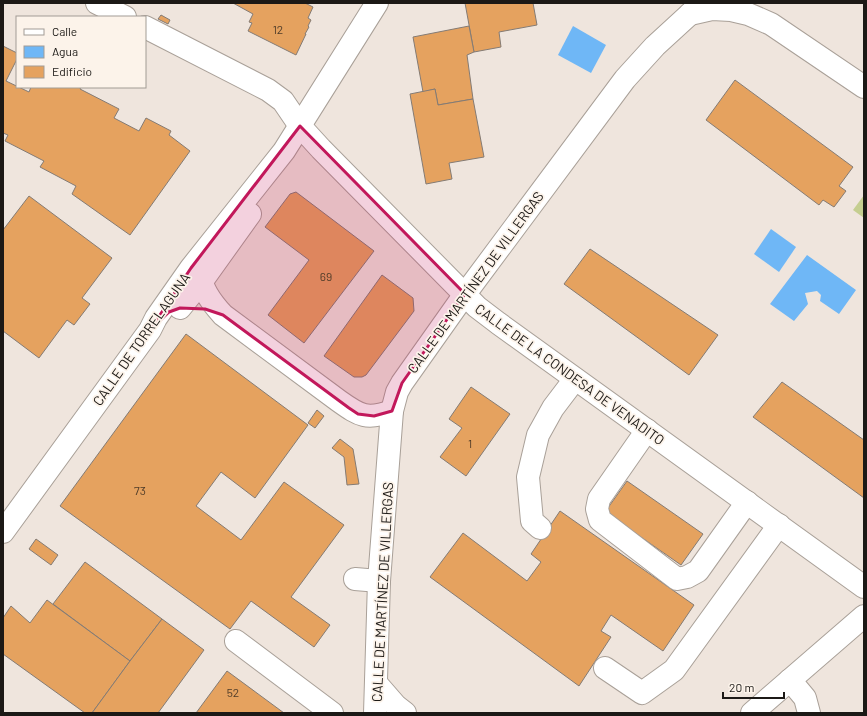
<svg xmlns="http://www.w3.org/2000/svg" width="867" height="716" font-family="Barlow,sans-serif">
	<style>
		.green { fill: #c5ce90 }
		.water { fill: #6fb7f6 }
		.building { fill: #e5a25f; stroke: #847b74 }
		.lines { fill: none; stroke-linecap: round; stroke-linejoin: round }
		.minor-casing { stroke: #a9a098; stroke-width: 24 }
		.minor { stroke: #fff; stroke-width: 22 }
		.marked { fill: #c2185b; fill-opacity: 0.2; stroke: #c2185b; stroke-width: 3; stroke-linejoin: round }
		.labels { text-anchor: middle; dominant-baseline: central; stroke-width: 3.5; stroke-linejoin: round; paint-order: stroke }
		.number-label { font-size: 12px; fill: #4e3b28 }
		.street-label { font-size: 14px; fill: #1c1916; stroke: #fcf3ea }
	</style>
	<rect width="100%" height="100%" fill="#efe5dd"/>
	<polygon class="green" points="864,195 864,218 853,210"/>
	<g class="water">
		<polygon points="573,26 606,45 591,73 558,55"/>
		<polygon points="771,229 796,247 779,272 754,254"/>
		<polygon points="807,255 856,290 839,314 820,301 821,295 817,291 805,293 808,304 794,321 770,304"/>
	</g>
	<g class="building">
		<polygon points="233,3 305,3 313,7 308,18 311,20 308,26 309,27 305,34 306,34 296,55 248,31 252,23 249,22 253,14"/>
		<polygon points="465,3 533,3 537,25 499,32 501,47 474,52"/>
		<polygon points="161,15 170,20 168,24 158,19"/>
		<polygon points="469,26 474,52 467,55 473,99 438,105 435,89 423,92 413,37"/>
		<polygon points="3,46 17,53 17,59 6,81 29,92 31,87 81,87 80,89 119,109 114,118 139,131 146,118 171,131 169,135 190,151 130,235 72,194 76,186 40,167 44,161 5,141 8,135 3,133"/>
		<polygon points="735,80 853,167 839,186 846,191 834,207 823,200 819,205 706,120"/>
		<polygon points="435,89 438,105 473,99 484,157 449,163 452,179 426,184 410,94"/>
		<polygon points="296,192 374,251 304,343 268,315 309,260 265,227 290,194"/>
		<polygon points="29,196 112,258 82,298 90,304 74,325 67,320 39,358 3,331 3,230"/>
		<polygon points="590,249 718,335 689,375 564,284"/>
		<polygon points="382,275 413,298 414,311 366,375 362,377 354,377 324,356"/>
		<polygon points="186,334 308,425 255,498 221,472 196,506 241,540 284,482 344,525 291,597 330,625 314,647 251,601 230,629 60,506"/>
		<polygon points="782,382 864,440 864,498 753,417"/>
		<polygon points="471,387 510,414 466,476 440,457 462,428 449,419"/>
		<polygon points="317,410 324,416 315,428 308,423"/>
		<polygon points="340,439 353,449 359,484 347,485 344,457 332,448"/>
		<polygon points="627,481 703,534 681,565 605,512"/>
		<polygon points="560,511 694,605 663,651 611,615 601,631 611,637 579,686 430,577 463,533 527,581 541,562 531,554"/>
		<polygon points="36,539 58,555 51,565 29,549"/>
		<polygon points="85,562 162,619 130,661 53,604"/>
		<polygon points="47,600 130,661 92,713 85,713 3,654 3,618 11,606 30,623"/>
		<polygon points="162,619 204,650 158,713 92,713 130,661"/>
		<polygon points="227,671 284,713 196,713"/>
	</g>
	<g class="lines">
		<defs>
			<g id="minor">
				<polyline points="97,3 125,17"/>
				<polyline points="690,14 712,9 731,10 748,14 771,24 864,87"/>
				<polyline points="145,27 268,90 283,101 300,126 321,149 477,307 498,323 864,587"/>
				<path d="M212 250C209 255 205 259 203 264 195 282 211 302 223 315L339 401C360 416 367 420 392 411"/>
				<polyline points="180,308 202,281 250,214"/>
				<polyline points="647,430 599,499 597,509 600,520 677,579 687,577 698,571 747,502"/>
				<polyline points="540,528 532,521 528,477 538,435 553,408 575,379"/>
				<polyline points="3,532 150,330 156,318 191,268 284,151 377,3"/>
				<polyline points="355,579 379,581"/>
				<polyline points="236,641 332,713"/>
				<polyline points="605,668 642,693 674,670 779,525"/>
				<polyline points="790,680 805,698 809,713"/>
				<polyline points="376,683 396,706 405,713"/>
				<polyline points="375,713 379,581 392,411 397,392 402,383 465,294 625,79 655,46 702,3"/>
				<polyline points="752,713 864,616"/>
			</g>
		</defs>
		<use href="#minor" class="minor-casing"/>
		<use href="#minor" class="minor"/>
	</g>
	<path class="marked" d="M300 126 465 294 402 383 392 411 374 416 358 414 349 408 223 315 205 309 180 308 169 312 150 330 191 268Z"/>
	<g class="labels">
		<g class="number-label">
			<text x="278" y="29">12</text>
			<text x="326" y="276">69</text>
			<text x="470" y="443">1</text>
			<text x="140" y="490">73</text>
			<text x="233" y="692">52</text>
		</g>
		<g class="street-label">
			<text transform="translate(475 282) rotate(-54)">CALLE DE MARTÍNEZ DE VILLERGAS</text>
			<text transform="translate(141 339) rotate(-55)">CALLE DE TORRELAGUNA</text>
			<text transform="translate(570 374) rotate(36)">CALLE DE LA CONDESA DE VENADITO</text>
			<text transform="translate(382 592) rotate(-87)">CALLE DE MARTÍNEZ DE VILLERGAS</text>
		</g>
	</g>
	<rect width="867" height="716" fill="none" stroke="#1c1916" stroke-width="8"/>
	<rect x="16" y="16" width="130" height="72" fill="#fcf3ea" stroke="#a29c95"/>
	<rect x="24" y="29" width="20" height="6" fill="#ffffff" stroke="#a29c95"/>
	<text x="52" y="36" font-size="12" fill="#1c1916">Calle</text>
	<rect x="24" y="46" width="20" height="12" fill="#6fb7f6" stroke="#a29c95"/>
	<text x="52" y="56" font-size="12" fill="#1c1916">Agua</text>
	<rect x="24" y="66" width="20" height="12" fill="#e5a25f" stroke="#a29c95"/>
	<text x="52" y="76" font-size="12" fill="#1c1916">Edificio</text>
	<path d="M723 692v6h61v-6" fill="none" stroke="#1c1916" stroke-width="2"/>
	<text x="729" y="692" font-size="12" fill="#1c1916" stroke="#fcf3ea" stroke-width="3" paint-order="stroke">20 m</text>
</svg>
